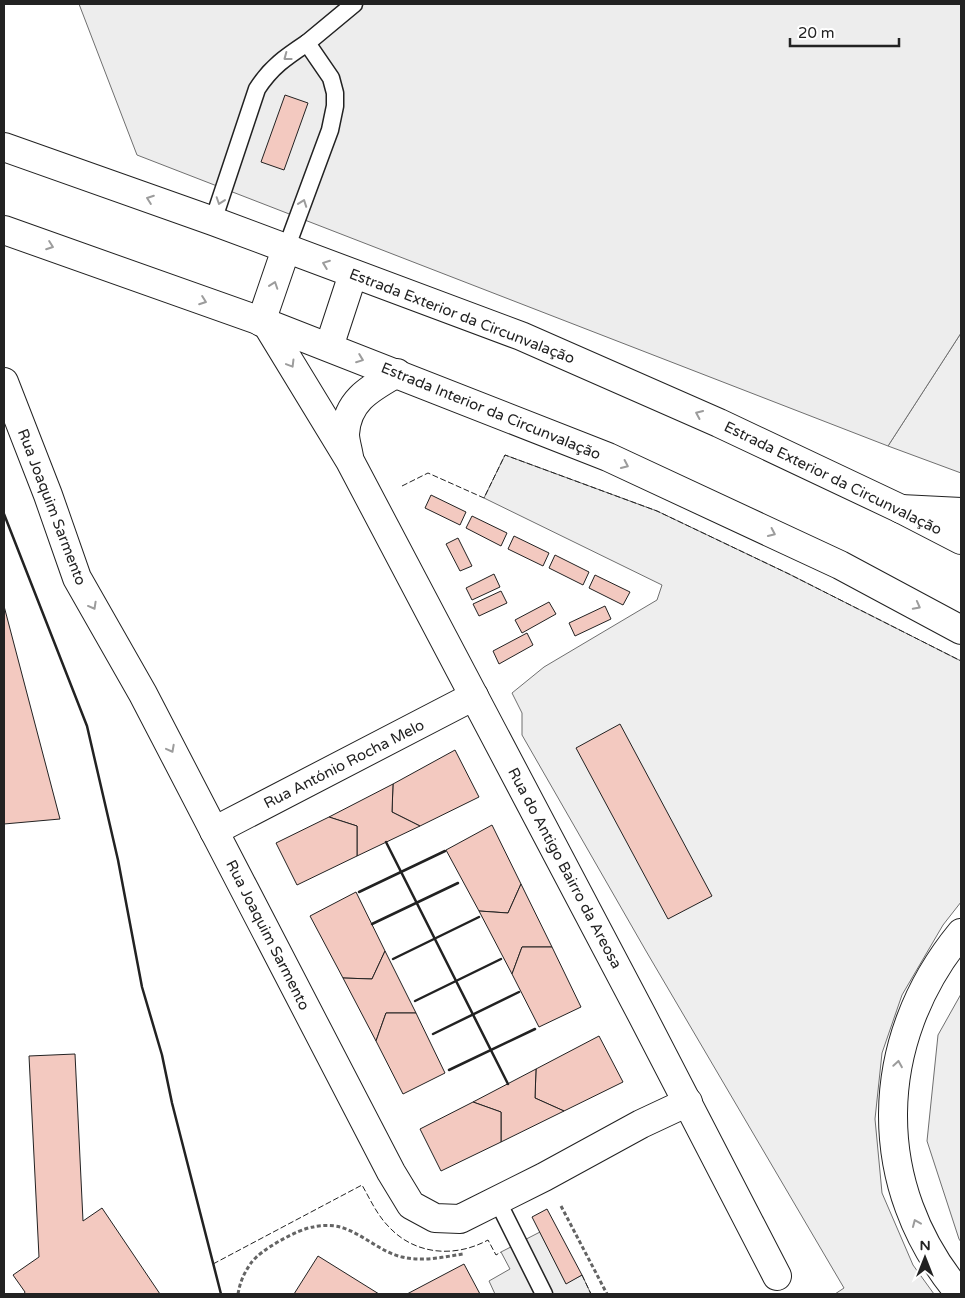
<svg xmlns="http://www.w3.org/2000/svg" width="965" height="1298" font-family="'Varela Round',sans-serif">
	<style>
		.green { fill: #eee; stroke: #6f6f6f }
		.parking { fill: #ededed; stroke: #6f6f6f }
		.building { fill: #f3c9c0; stroke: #222 }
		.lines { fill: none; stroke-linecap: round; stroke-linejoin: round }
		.lane-casing { stroke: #222; stroke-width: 19 }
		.street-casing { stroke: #222; stroke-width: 30 }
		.primary-casing { stroke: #222; stroke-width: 30 }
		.highway-casing { stroke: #222; stroke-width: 30 }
		.path { stroke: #646464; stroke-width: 3; stroke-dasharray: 4 2.5; stroke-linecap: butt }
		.lane { stroke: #fff; stroke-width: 16 }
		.street { stroke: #fff; stroke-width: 28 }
		.primary { stroke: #fff; stroke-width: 28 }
		.highway { stroke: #fff; stroke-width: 28 }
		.fence { stroke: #222; stroke-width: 1; stroke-dasharray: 6 2.5; stroke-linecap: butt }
		.wall { stroke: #222; stroke-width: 2.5 }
		.oneway { stroke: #9c9c9c }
		.labels { text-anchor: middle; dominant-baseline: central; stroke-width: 4; stroke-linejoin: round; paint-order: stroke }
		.street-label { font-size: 15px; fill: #222; stroke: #fff }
	</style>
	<rect width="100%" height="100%" fill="#fff"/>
	<g class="green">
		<polygon points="961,333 961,473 888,446"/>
		<polygon points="505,455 657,511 789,574 961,661 961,902 943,925 902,995 882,1053 875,1119 882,1193 913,1265 934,1294 835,1294 844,1288 646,951 522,735 522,713 512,693 544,667 657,600 662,585 484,498"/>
		<polygon points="961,994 961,1242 959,1239 927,1141 938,1035"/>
	</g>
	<g class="parking">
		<polygon points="79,4 961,4 961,333 888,446 137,155"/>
		<polygon points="540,1232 566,1283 582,1275 591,1294 495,1294 489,1281 510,1269 501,1252"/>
	</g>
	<g class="building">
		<polygon points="285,95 308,103 284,170 261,162"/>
		<polygon points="431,495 466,512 460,525 425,508"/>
		<polygon points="472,516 507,533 501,546 466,528"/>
		<polygon points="514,536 549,553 543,566 508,549"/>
		<polygon points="458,538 472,566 460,571 446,544"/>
		<polygon points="555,555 589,572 583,585 549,568"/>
		<polygon points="494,574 500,587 472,600 466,588"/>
		<polygon points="595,575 630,592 623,605 589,588"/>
		<polygon points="501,591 507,603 479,616 473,604"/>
		<polygon points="549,602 556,614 522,633 515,620"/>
		<polygon points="4,606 60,819 4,824"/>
		<polygon points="605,606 611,619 575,636 569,623"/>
		<polygon points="527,633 533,645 499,664 493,651"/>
		<polygon points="620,724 712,896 668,919 576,748"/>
		<polygon points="455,750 479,797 420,826 392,812 393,784"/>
		<polygon points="393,784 392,812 420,826 357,856 357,826 329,817"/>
		<polygon points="329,817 357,826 357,856 297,885 276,843"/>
		<polygon points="492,825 521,884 508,913 479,911 446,850"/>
		<polygon points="521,884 552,947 522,947 512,974 479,911 508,913"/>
		<polygon points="356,892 385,951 372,979 343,978 310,916"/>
		<polygon points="522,947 552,947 581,1007 539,1027 512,974"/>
		<polygon points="385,951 416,1013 386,1013 376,1041 343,978 372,979"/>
		<polygon points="386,1013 416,1013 445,1073 403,1094 376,1041"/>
		<polygon points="599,1036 623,1082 564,1111 535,1098 536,1069"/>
		<polygon points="75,1054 83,1221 102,1208 160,1294 24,1294 25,1292 13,1275 39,1257 29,1056"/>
		<polygon points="536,1069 535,1098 564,1111 501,1142 501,1112 473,1102"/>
		<polygon points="473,1102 501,1112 501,1142 441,1171 420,1129"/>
		<polygon points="547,1209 582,1275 566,1284 532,1217"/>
		<polygon points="318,1256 379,1294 294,1294"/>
		<polygon points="464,1264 480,1294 407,1294"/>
	</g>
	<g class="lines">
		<defs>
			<g id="lane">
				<polyline points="307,43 354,4"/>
				<path d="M213 221 257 89C271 67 286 57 307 43L331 78 335 93V106L330 130 286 249"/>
				<polyline points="497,1200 544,1294"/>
			</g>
			<g id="street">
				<polyline points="266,323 350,461 642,1015 777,1276"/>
				<polyline points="4,382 48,495 77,578 143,694 391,1172 411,1205 435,1218 460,1219 544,1177 641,1124 688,1102"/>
				<path d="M349 457C348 450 345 441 345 434 347 400 371 388 397 373"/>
				<polyline points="214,831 474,696"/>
			</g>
			<g id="primary">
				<polyline points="4,147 213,221 521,336 719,423 901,509 961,540"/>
				<polyline points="4,230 266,323 608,457 840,565 961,630"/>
				<polyline points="261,322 286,249"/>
				<polyline points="329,347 353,274"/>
			</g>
			<g id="highway">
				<polyline points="901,509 961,512"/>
				<path d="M960 1294C869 1186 872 1041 961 933"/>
			</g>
		</defs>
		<use href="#lane" class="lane-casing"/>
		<use href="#street" class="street-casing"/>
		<use href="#primary" class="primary-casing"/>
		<use href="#highway" class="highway-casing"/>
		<g class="path">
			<polyline points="561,1206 607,1294"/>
			<path d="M238 1294C240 1282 244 1273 251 1263 260 1250 298 1229 313 1227 321 1225 333 1225 340 1227 362 1233 380 1252 402 1257 422 1262 443 1257 463 1254"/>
		</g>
		<use href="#lane" class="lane"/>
		<use href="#street" class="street"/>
		<use href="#primary" class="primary"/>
		<use href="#highway" class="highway"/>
		<g class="fence">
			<polyline points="402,486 428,473 484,498 505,455 657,511 789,574 961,661"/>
			<path d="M213 1264 362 1185C370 1199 377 1215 389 1227 415 1255 455 1258 488 1240L496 1255 501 1252"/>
			<polyline points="582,1275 591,1294"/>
		</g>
		<g class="wall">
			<polyline points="4,514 87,726 118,860 142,987 162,1055 172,1103 221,1294"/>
			<polyline points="386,842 508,1084"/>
			<polyline points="359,892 445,851"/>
			<polyline points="372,924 458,883"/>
			<polyline points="393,959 479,917"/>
			<polyline points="415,1001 501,959"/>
			<polyline points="433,1034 519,992"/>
			<polyline points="449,1070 535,1029"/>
		</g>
	</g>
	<defs><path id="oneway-chevron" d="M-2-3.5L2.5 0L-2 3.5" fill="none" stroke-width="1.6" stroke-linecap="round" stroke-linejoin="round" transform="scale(1.25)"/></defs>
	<g class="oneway">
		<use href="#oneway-chevron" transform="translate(287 57) rotate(143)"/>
		<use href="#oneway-chevron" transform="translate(150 199) rotate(-160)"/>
		<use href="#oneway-chevron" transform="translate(220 201) rotate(109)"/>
		<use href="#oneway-chevron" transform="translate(303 203) rotate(-70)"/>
		<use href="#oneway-chevron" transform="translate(50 246) rotate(20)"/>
		<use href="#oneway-chevron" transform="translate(326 264) rotate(-159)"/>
		<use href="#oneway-chevron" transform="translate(274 285) rotate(-71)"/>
		<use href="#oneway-chevron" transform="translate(203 301) rotate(20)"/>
		<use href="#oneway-chevron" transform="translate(360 359) rotate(21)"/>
		<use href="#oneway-chevron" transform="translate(291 364) rotate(59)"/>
		<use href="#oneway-chevron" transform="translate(699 414) rotate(-156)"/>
		<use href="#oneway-chevron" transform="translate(625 465) rotate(25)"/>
		<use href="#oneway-chevron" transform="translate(772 533) rotate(25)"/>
		<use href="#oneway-chevron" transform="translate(93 606) rotate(61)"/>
		<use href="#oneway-chevron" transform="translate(917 606) rotate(28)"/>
		<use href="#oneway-chevron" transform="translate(171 749) rotate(62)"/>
		<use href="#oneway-chevron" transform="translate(898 1064) rotate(-81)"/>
		<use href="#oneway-chevron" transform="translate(916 1223) rotate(-113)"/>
	</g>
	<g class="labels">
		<g class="street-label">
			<text transform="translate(462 316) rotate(21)">Estrada Exterior da Circunvalação</text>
			<text transform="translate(491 411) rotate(22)">Estrada Interior da Circunvalação</text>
			<text transform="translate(833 478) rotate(26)">Estrada Exterior da Circunvalação</text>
			<text transform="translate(52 507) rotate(69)">Rua Joaquim Sarmento</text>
			<text transform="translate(344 764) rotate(-27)">Rua António Rocha Melo</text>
			<text transform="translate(565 868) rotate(62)">Rua do Antigo Bairro da Areosa</text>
			<text transform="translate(268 935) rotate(63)">Rua Joaquim Sarmento</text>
		</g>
	</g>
	<rect width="965" height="1298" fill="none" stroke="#222222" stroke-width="10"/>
	<g transform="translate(925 1258)" stroke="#ffffff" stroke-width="4" paint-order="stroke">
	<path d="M0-4L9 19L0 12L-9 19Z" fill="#222222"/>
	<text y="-8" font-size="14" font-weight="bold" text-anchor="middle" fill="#222222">N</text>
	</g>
	<path d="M790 38v8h109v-8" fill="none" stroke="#222222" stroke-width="2.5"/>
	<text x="798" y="38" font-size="15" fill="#222222" stroke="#ffffff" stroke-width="4" paint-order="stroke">20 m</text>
</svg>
